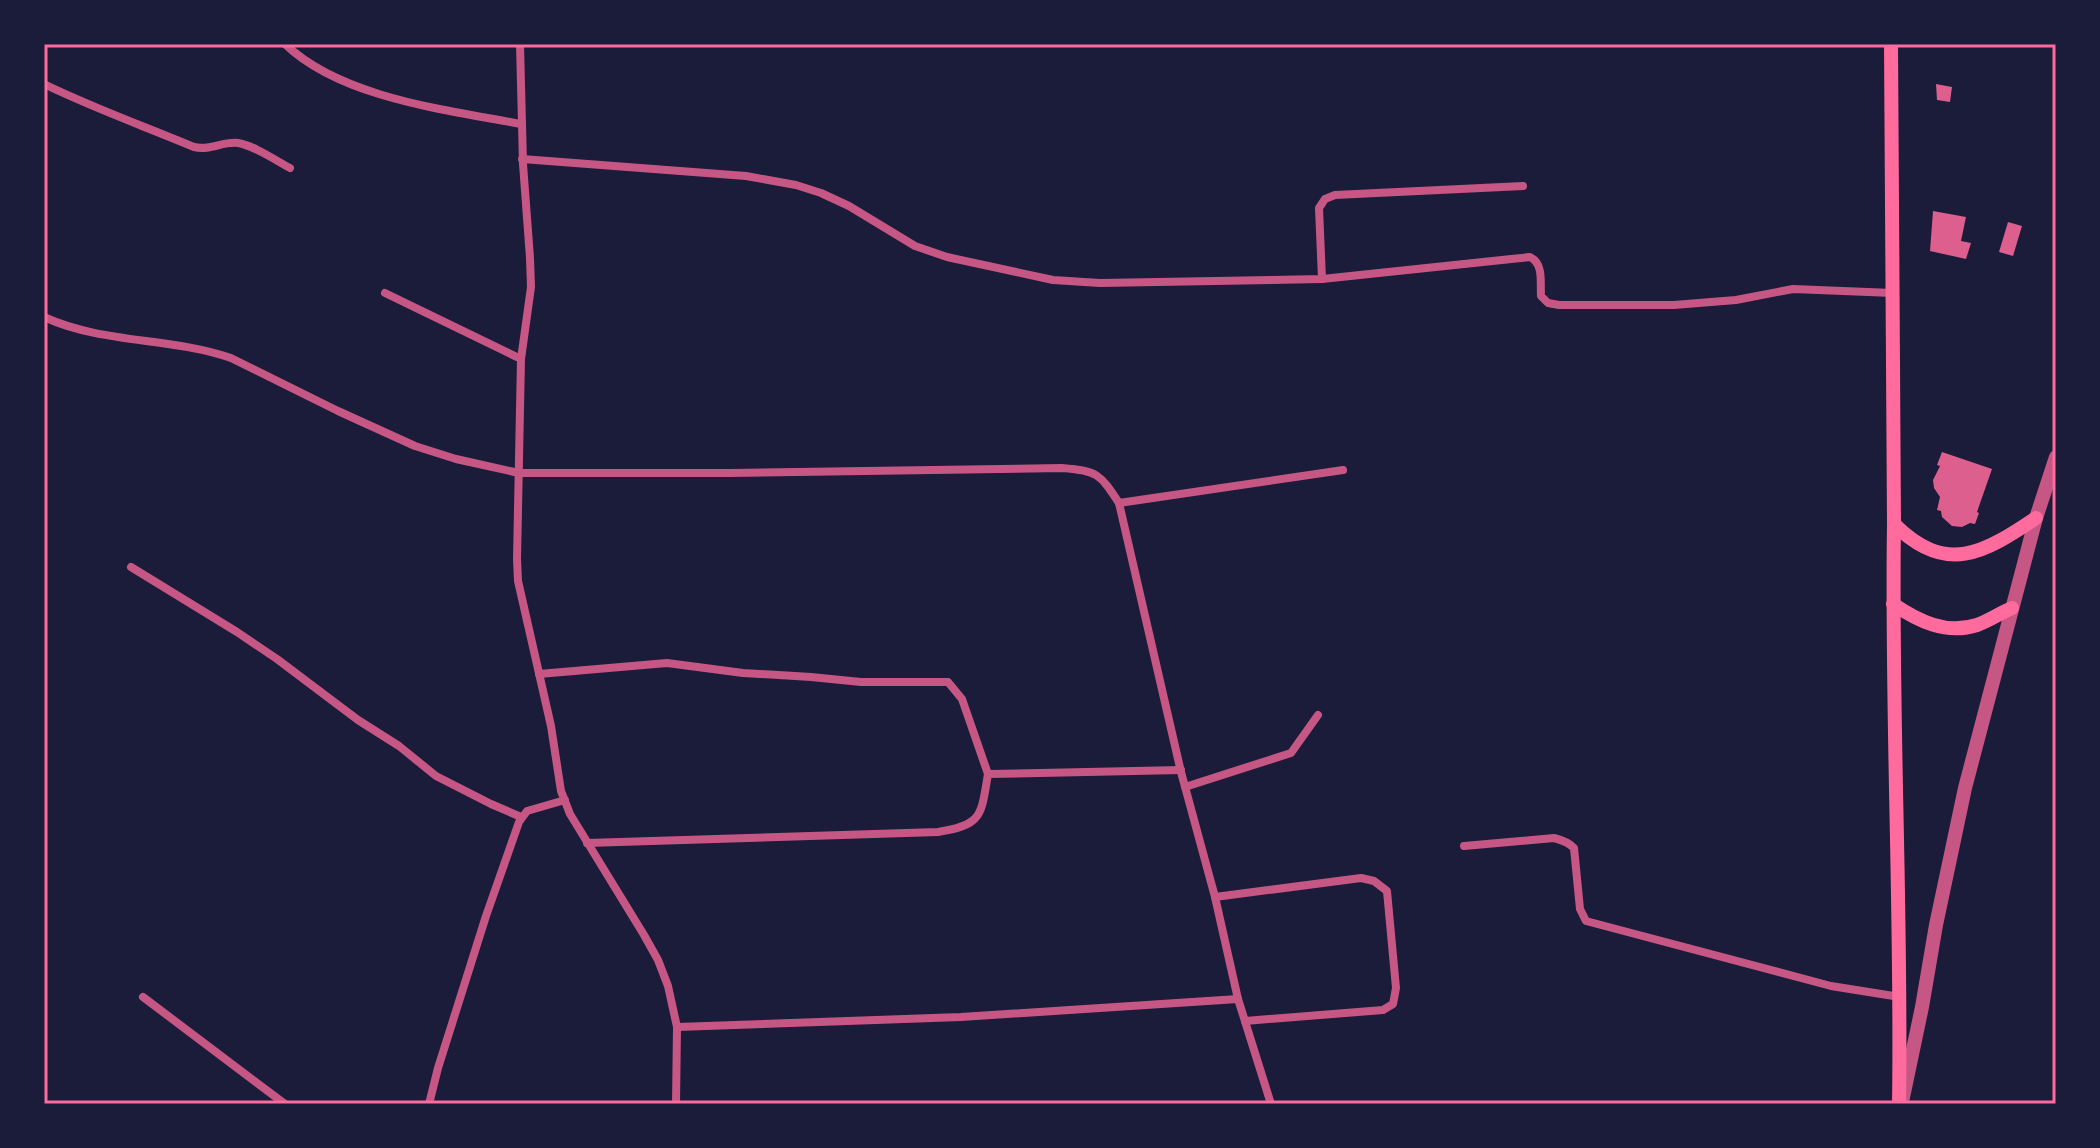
<svg xmlns="http://www.w3.org/2000/svg" width="2100" height="1148" font-family="'Noto Sans',sans-serif">
	<style>
		.building { fill: #dd5f8e }
		.lines { fill: none; stroke-linecap: round; stroke-linejoin: round }
		.minor { stroke: #c65784; stroke-width: 8 }
		.tertiary { stroke: #c65784; stroke-width: 14 }
		.secondary { stroke: #ff6b9d; stroke-width: 14 }
		.neatline { fill: none; stroke: #ff6b9d; stroke-width: 3 }
	</style>
	<rect width="100%" height="100%" fill="#1b1b3a"/>
	<g class="building">
		<polygon points="1936,84 1952,87 1950,102 1937,100"/>
		<polygon points="1933,211 1966,217 1961,241 1971,243 1966,259 1930,251"/>
		<polygon points="2008,222 2022,226 2013,256 1999,252"/>
		<polygon points="1942,452 1992,469 1977,512 1979,513 1975,524 1970,523 1962,527 1952,526 1942,517 1941,511 1937,510 1940,497 1934,488 1933,480 1940,466 1937,465"/>
	</g>
	<g class="lines">
		<g class="minor">
			<path d="M285 44C341 98 447 110 521 124"/>
			<polyline points="520,44 523,164 530,258 531,287 521,359 517,559 518,581 551,726 561,791 570,814 644,935 658,960 668,986 677,1027 676,1104"/>
			<path d="M44 84C93 108 144 126 194 147 210 151 223 141 238 143 253 145 275 160 290 168"/>
			<path d="M522 159 746 176 796 185 821 193 849 206 915 246 947 257 1053 280 1100 283 1322 279 1530 257C1544 264 1540 282 1541 296L1548 303 1559 305H1674L1736 300 1793 289 1893 293"/>
			<polyline points="1322,279 1319,208 1325,199 1335,195 1523,186"/>
			<polyline points="385,293 521,359"/>
			<path d="M44 317C103 344 170 337 231 358L338 411 415 446 456 459 519 473H730L1062 468C1098 471 1100 474 1119 503L1181 772 1215 897 1238 999 1271 1104"/>
			<polyline points="1119,503 1343,470"/>
			<polyline points="131,567 237,632 277,659 358,720 399,746 436,776 491,804 521,817"/>
			<polyline points="539,674 667,663 743,673 811,677 861,682 948,682 962,699 988,774"/>
			<polyline points="1185,787 1291,753 1318,715"/>
			<path d="M587 843 938 832C983 825 981 815 988 774L1181 770"/>
			<path d="M1464 846 1554 838C1562 840 1568 842 1574 848L1580 909 1586 921 1831 986 1900 997"/>
			<polyline points="1215,897 1361,878 1374,881 1387,891 1396,988 1393,1004 1383,1010 1245,1021"/>
			<polyline points="143,997 285,1104"/>
			<polyline points="677,1027 961,1017 1238,999"/>
			<polyline points="429,1104 438,1068 486,916 519,822 527,811 565,800"/>
		</g>
		<polyline class="tertiary" points="1902,1102 1922,1007 1936,925 1965,788 2036,518 2056,457"/>
		<g class="secondary">
			<path d="M1891 44 1894 524C1891 717 1902 911 1899 1104"/>
			<path d="M1894 524C1946 576 1984 553 2036 518"/>
			<path d="M1893 604C1918 621 1946 635 1977 625 1989 621 2000 613 2012 608"/>
		</g>
	</g>
	<rect width="2100" height="1148" fill="none" stroke="#1b1b3a" stroke-width="92"/>
	<rect x="46" y="46" width="2008" height="1056" class="neatline"/>
</svg>
